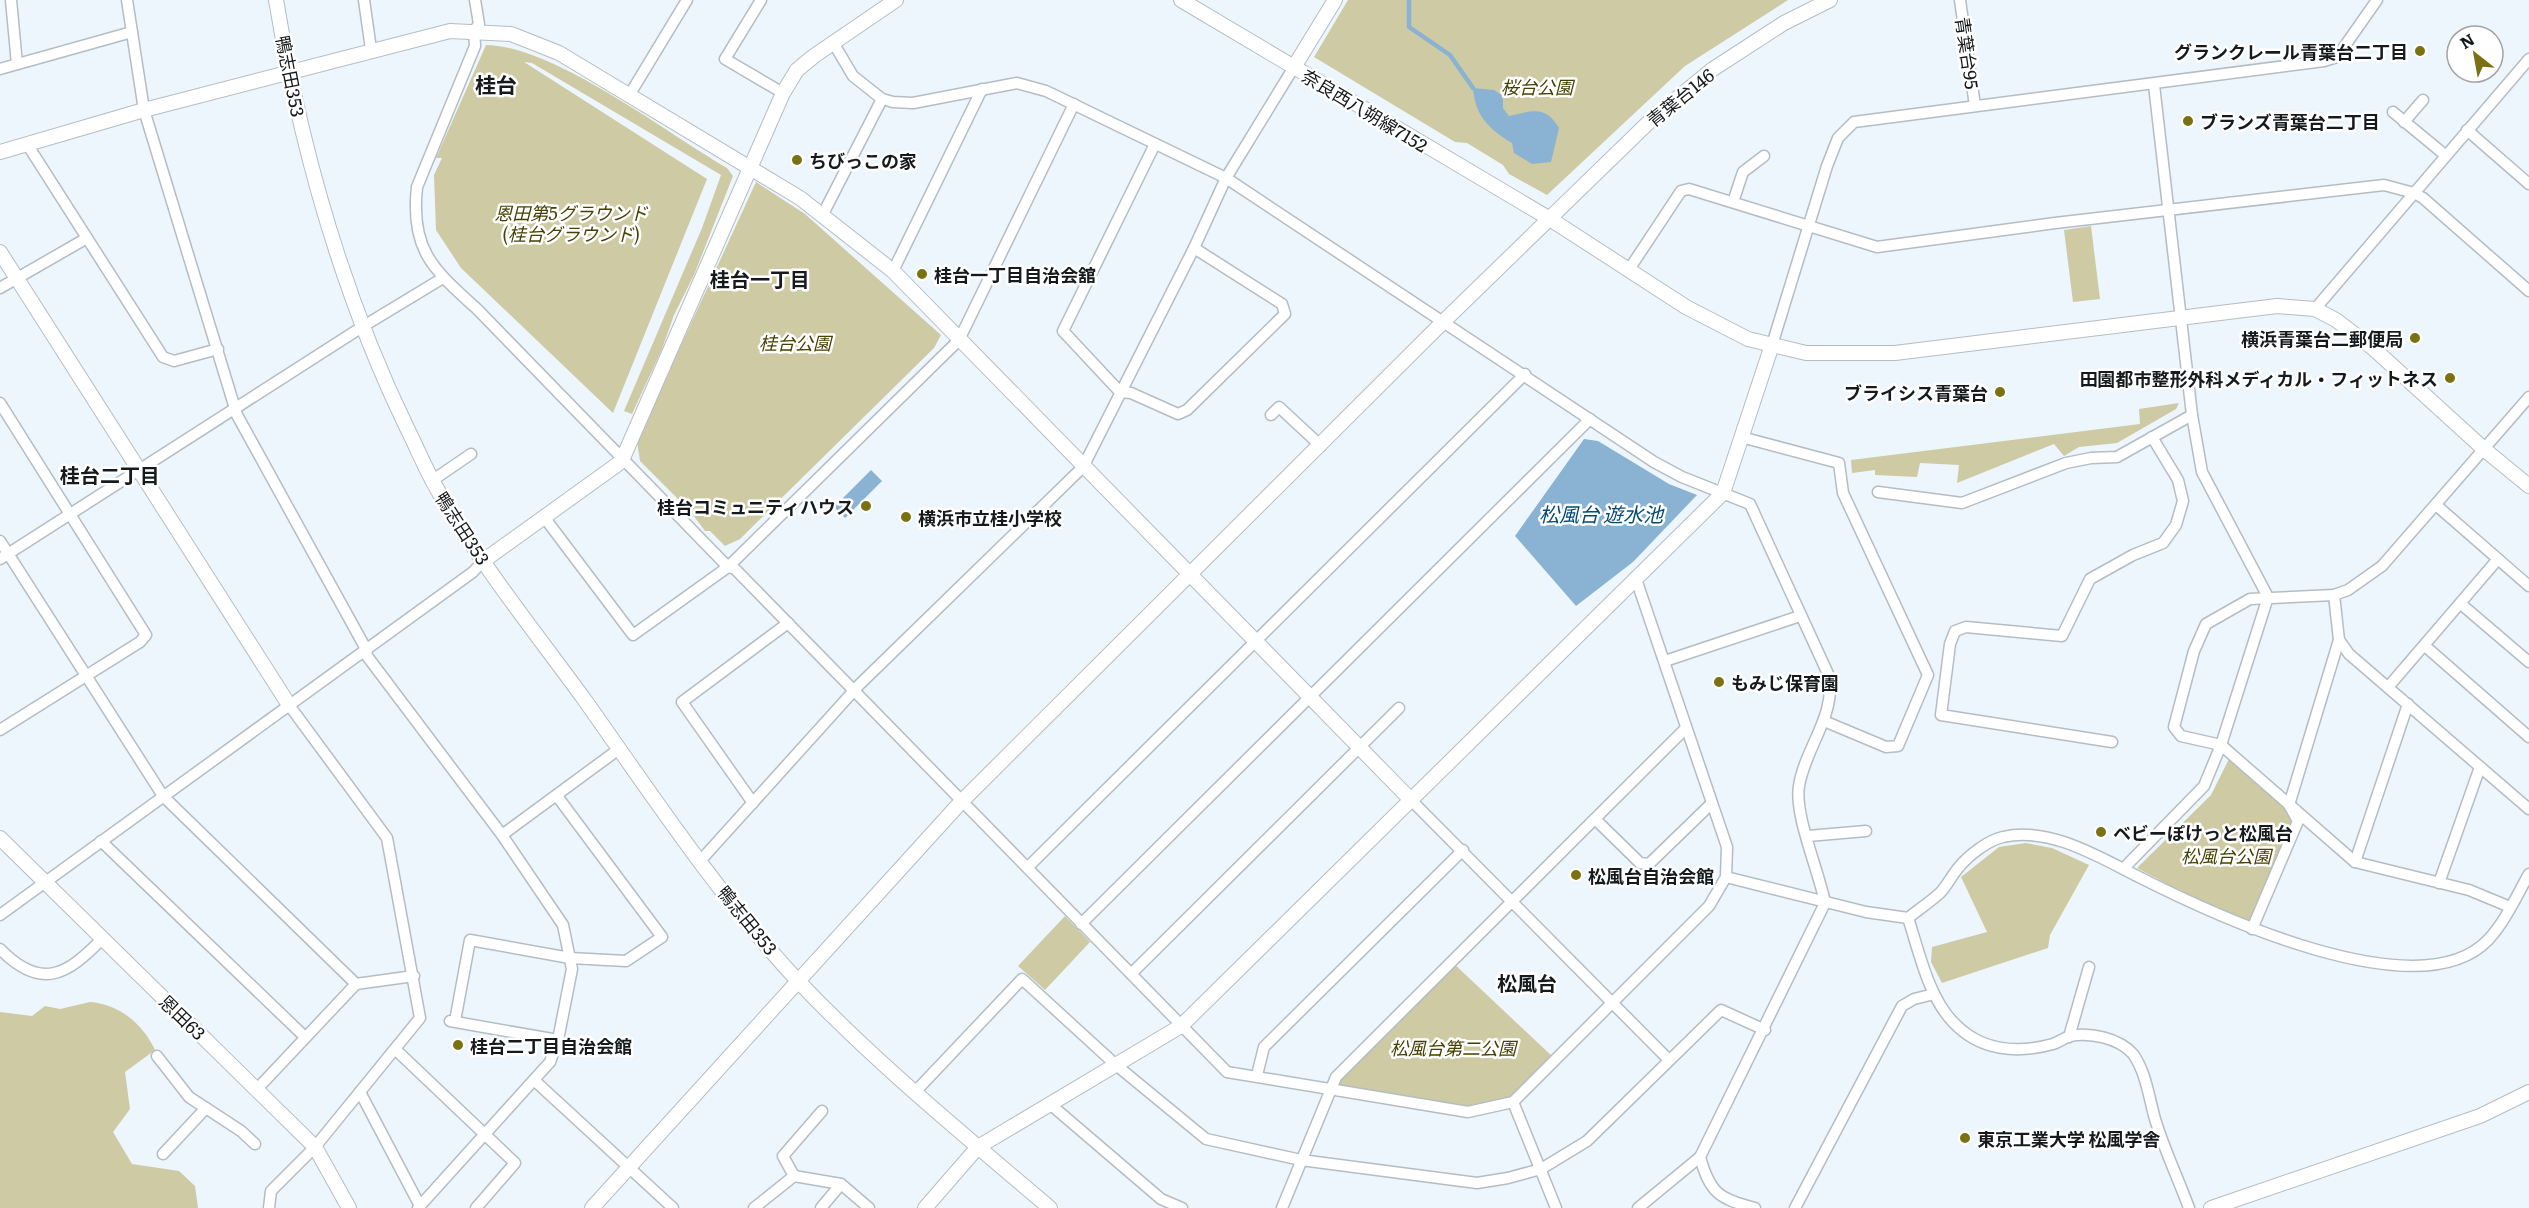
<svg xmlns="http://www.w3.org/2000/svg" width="2529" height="1208" font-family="Literata,'Noto Sans JP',serif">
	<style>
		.green { fill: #cecaa4 }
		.water { fill: #8ab2d2 }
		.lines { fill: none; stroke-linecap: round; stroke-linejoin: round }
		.stream { stroke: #8ab2d2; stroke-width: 4.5 }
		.minor-casing { stroke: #b4bdc4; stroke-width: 13 }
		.tertiary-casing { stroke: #b4bdc4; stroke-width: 16 }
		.minor { stroke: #fff; stroke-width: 10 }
		.tertiary { stroke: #fff; stroke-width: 14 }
		.poi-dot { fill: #7a7112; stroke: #fff; stroke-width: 2 }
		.labels { text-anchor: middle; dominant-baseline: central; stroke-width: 5; stroke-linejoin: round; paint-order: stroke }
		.poi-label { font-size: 18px; font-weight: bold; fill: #161a1c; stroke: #fff; text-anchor: start }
		.street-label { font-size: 18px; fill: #161a1c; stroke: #fff }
		.park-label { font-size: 18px; font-style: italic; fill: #454003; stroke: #fff }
		.neighbourhood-label { font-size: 20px; font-weight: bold; fill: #161a1c; stroke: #fff }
		.water-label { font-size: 20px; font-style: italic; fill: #034a73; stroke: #fff }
		.quarter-label { font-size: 21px; font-weight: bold; fill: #161a1c; stroke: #fff }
	</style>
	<rect width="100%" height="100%" fill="#edf6fd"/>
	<g class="green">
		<polygon points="1348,0 1788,0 1685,66 1547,195 1509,174 1503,165 1467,143 1455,142 1314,57"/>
		<path d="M486 45C554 46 665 132 727 168L733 176 694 275 674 315 662 349 632 414 624 411 702 228 721 175 532 63 524 62 707 179 613 413 461 268 436 230 434 175 442 158H436Z"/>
		<polygon points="756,182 805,214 941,335 934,348 740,539 725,546 710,531 705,531 690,511 640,461 637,441"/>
		<polygon points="2091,226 2100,299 2073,302 2064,230"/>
		<polygon points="2179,403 2176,409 2117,443 2079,447 2064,456 2054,444 1957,483 1959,465 1920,463 1917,477 1875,475 1875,470 1852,473 1851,460 2140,424 2139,409"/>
		<polygon points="2231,755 2292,803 2298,821 2252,929 2137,868 2211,795"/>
		<polygon points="2026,843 2052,848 2089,865 2050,935 2048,948 1942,983 1931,962 1932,947 1987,932 1961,877 1999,847"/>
		<polygon points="1065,916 1090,942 1045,990 1018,966"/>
		<polygon points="1452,962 1554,1058 1513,1102 1468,1112 1331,1089"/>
		<path d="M90 1002C119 1004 143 1024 155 1050L125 1072 130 1109 113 1132 132 1164 179 1171 195 1186 198 1208H0V1012L32 1016 45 1006 60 1009Z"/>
	</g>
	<g class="water">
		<path d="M1473 88 1494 90 1503 96V108L1509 116C1533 111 1545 105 1559 128L1551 162 1532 164 1514 153 1512 143C1489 129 1475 116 1473 88Z"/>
		<polygon points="1584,439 1598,441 1669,484 1697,495 1633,562 1576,606 1515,536"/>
		<polygon points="871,470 882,481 845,518 834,507"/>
	</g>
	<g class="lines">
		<polyline class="stream" points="1409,0 1409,27 1450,55 1473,88"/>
		<defs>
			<g id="minor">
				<polyline points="11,0 17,64"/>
				<polyline points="127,0 144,110 237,415 366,649 367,656 502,835 563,925 572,969 558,1040 550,1062 418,1208"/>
				<polyline points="364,0 371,49"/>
				<path d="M475 0 479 24 474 31 475 46 417 187C410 250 433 269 477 309L728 567 735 569 1227 1072 1468 1112 1513 1102 1709 906 1726 877 1727 847 1636 579"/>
				<polyline points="761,0 725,59 783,93"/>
				<polyline points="1960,0 1975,106"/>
				<path d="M834 44 853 76 882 99 893 102 913 103 1017 83 1046 91 1226 178 1654 462 1682 477 1750 504 1829 676C1836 716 1805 748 1799 786 1794 815 1819 871 1825 903L1700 1157C1710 1193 1719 1199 1755 1208"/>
				<polyline points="0,69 132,32"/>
				<polyline points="630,94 687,0"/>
				<polyline points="2393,112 2445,155"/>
				<polyline points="2404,122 2423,100"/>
				<polyline points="2467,130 2529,184"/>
				<polyline points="27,144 163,357 174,361 218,349"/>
				<polyline points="1155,144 1063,331 1120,392 1131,393 1178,414 1187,410 1285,314 1282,304 1194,248"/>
				<polyline points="1733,202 1743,172 1764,156"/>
				<polyline points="823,214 882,99"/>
				<polyline points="893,271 982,89"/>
				<polyline points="1628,271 1681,191 1689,189 1877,247 2055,223 2384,185 2414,193 2423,198 2529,291"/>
				<polyline points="0,288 87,238"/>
				<polyline points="2315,309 2529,59"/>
				<polyline points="1772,345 1827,166 1838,138 1854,122 2324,61 2337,57 2377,0"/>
				<polyline points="0,403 146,635 140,642 0,730"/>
				<polyline points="1271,415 1279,407 1321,446"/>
				<polyline points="1741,437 1839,463 1843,493 1928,675 1898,746 1886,747 1824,721"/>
				<polyline points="433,480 471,454"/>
				<polyline points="1878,492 1962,503 2066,463 2091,458 2117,457 2192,415"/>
				<polyline points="2436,505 2529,586"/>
				<polyline points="544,517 633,635 728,567 959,340 1074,104"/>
				<polyline points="0,541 163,796 356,984"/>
				<polyline points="0,559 362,327 443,278"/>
				<polyline points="2334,595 2339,640 2349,654 2529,809"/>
				<polyline points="2461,604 2529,662"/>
				<polyline points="2425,646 2529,737"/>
				<polyline points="1665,661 1800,616"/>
				<polyline points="2389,686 2498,559"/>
				<polyline points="2112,742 1941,715 1950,644 1955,631 1966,627 2062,636 2090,579 2133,555 2163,543 2176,525 2183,501 2178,480 2152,437"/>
				<polyline points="1411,800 1669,1060"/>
				<polyline points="753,803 682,702 788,623"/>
				<polyline points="1595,819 1640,863 1649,864 1711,804"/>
				<polyline points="502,835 619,749"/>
				<polyline points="1808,836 1866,831"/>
				<polyline points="101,841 305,1037"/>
				<polyline points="701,860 859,685 1083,467 1194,248 1226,178 1294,67"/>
				<polyline points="2355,862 2408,704"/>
				<polyline points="1028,867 1525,374"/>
				<polyline points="2124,868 2204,786 2221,745 2268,597 2202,472 2192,415 2154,85"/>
				<path d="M1726 877 1866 912 1908 918C1918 910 1930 902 1940 893 1947 886 1952 875 1959 867 1968 856 1988 840 2003 837 2049 826 2099 857 2139 877 2212 914 2419 1012 2488 940 2505 922 2517 895 2529 874"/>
				<polyline points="2439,883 2480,767"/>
				<polyline points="2510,907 2469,890 2355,862 2221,745 2181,736 2174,727 2194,651 2206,624 2250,599 2334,595 2348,590 2382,566 2529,397"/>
				<polyline points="0,915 473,572 483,561"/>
				<path d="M1908 918C1919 951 1928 996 1953 1022 1980 1051 2017 1054 2053 1044 2059 1042 2064 1038 2070 1036 2090 1032 2119 1038 2133 1054 2146 1072 2149 1098 2155 1119 2164 1149 2178 1178 2189 1208"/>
				<polyline points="1081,924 1590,419"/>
				<polyline points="2252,929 2298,821 2289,805 2339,640"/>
				<path d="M0 949C41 991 67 975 102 939"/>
				<polyline points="1132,973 1399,708"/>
				<polyline points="450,1021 558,1040"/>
				<polyline points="455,1021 470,940 570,958 626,961 662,937 557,796"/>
				<polyline points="2069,1037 2089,967"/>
				<polyline points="396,1050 515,1163 476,1208"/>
				<polyline points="157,1056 189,1097 241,1131 255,1144"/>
				<polyline points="1257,1075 1264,1047 1463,850"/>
				<polyline points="535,1081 673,1208"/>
				<polyline points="257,1089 356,984 414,976"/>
				<polyline points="360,1092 420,1206"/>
				<polyline points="915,1092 1022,979 1116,1065 1206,1139 1301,1160 1477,1183 1508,1178 1541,1169 1587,1141 1721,1010 1765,1030"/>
				<polyline points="1513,1102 1556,1208"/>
				<polyline points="1050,1104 1161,1199 1182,1208"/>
				<polyline points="163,1154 206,1108"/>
				<polyline points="794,1176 783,1156 822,1111"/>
				<polyline points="269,1208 271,1191 315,1147 420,1018 387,838 289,705"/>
				<polyline points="754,1208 794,1176 841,1184 869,1208"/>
				<polyline points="821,1208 841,1184"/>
				<polyline points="1282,1208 1336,1077 1686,728"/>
				<polyline points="1638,1208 1700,1157"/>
				<polyline points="1795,1208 1902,1006 1914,999 1934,994"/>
			</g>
			<g id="tertiary">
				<path d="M276 0C301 149 341 292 407 428 418 450 427 473 440 494 482 566 535 632 584 699 652 795 718 895 798 981 876 1063 964 1135 1050 1208"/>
				<polyline points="1181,0 1550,219 1686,307 1748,339 1806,353 1895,353 2277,306 2315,309 2336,320 2374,349 2485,450 2529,486"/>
				<polyline points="1294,67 1335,0"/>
				<polyline points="0,152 144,110 450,31 511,34 559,53 800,198 893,271 1411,800"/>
				<polyline points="0,252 289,705"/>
				<polyline points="483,561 618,464 623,458 783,93 797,70 814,56 896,0"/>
				<polyline points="0,838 315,1147 349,1208"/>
				<polyline points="592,1208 961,802 1443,322 1651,120 1713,69 1784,23 1830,0"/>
				<polyline points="925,1208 978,1147 1181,1026 1723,493 1772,345"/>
				<polyline points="2211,1208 2480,1116 2529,1092"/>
			</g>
		</defs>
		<use href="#minor" class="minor-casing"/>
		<use href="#tertiary" class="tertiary-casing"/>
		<use href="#minor" class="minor"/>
		<use href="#tertiary" class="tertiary"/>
	</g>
	<g class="poi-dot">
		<circle cx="2420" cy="51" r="6"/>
		<circle cx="2188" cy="121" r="6"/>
		<circle cx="797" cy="160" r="6"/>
		<circle cx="922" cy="274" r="6"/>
		<circle cx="2415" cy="338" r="6"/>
		<circle cx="2450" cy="378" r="6"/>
		<circle cx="2000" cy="392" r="6"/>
		<circle cx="866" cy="506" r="6"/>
		<circle cx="906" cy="517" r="6"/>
		<circle cx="1719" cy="682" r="6"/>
		<circle cx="2101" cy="832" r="6"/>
		<circle cx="1576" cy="875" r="6"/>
		<circle cx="458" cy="1045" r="6"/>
		<circle cx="1965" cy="1138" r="6"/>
	</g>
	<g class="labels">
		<g class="poi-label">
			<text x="2408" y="51" text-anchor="end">グランクレール青葉台二丁目</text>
			<text x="2200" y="121">ブランズ青葉台二丁目</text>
			<text x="809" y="160">ちびっこの家</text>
			<text x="934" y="274">桂台一丁目自治会舘</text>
			<text x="2403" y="338" text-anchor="end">横浜青葉台二郵便局</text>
			<text x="2438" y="378" text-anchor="end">田園都市整形外科メディカル・フィットネス</text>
			<text x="1988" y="392" text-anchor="end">ブライシス青葉台</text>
			<text x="854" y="506" text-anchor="end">桂台コミュニティハウス</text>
			<text x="918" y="517">横浜市立桂小学校</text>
			<text x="1731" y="682">もみじ保育園</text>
			<text x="2113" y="832">ベビーぽけっと松風台</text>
			<text x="1588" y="875">松風台自治会館</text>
			<text x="470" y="1045">桂台二丁目自治会館</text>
			<text x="1977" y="1138">東京工業大学 松風学舎</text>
		</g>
		<g class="street-label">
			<text transform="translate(1968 53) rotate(82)">青葉台95</text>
			<text transform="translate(291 76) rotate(79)">鴨志田353</text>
			<text transform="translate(1680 97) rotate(-39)">青葉台146</text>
			<text transform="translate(1365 110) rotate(31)">奈良西八朔線7152</text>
			<text transform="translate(463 528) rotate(57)">鴨志田353</text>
			<text transform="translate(748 920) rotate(51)">鴨志田353</text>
			<text transform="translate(183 1017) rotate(44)">恩田63</text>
		</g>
		<g class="park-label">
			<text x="1537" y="86">桜台公園</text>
			<text x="571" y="212">恩田第5グラウンド<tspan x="571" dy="21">(桂台グラウンド)</tspan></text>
			<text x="795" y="342">桂台公園</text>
			<text x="2226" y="855">松風台公園</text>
			<text x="1453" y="1047">松風台第二公園</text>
		</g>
		<g class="neighbourhood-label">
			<text x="760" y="278">桂台一丁目</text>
			<text x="110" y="474">桂台二丁目</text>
			<text x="1527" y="982">松風台</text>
		</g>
		<g class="water-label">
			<text x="1601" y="513">松風台 遊水池</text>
		</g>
		<g class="quarter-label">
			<text x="496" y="83">桂台</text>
		</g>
	</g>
	<g transform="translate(2475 54) rotate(329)"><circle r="28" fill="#ffffff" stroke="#a2a3a4" stroke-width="1.5"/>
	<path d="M0-4.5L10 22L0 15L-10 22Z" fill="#7a7112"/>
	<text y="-9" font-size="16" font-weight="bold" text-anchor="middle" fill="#161a1c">N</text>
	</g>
</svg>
